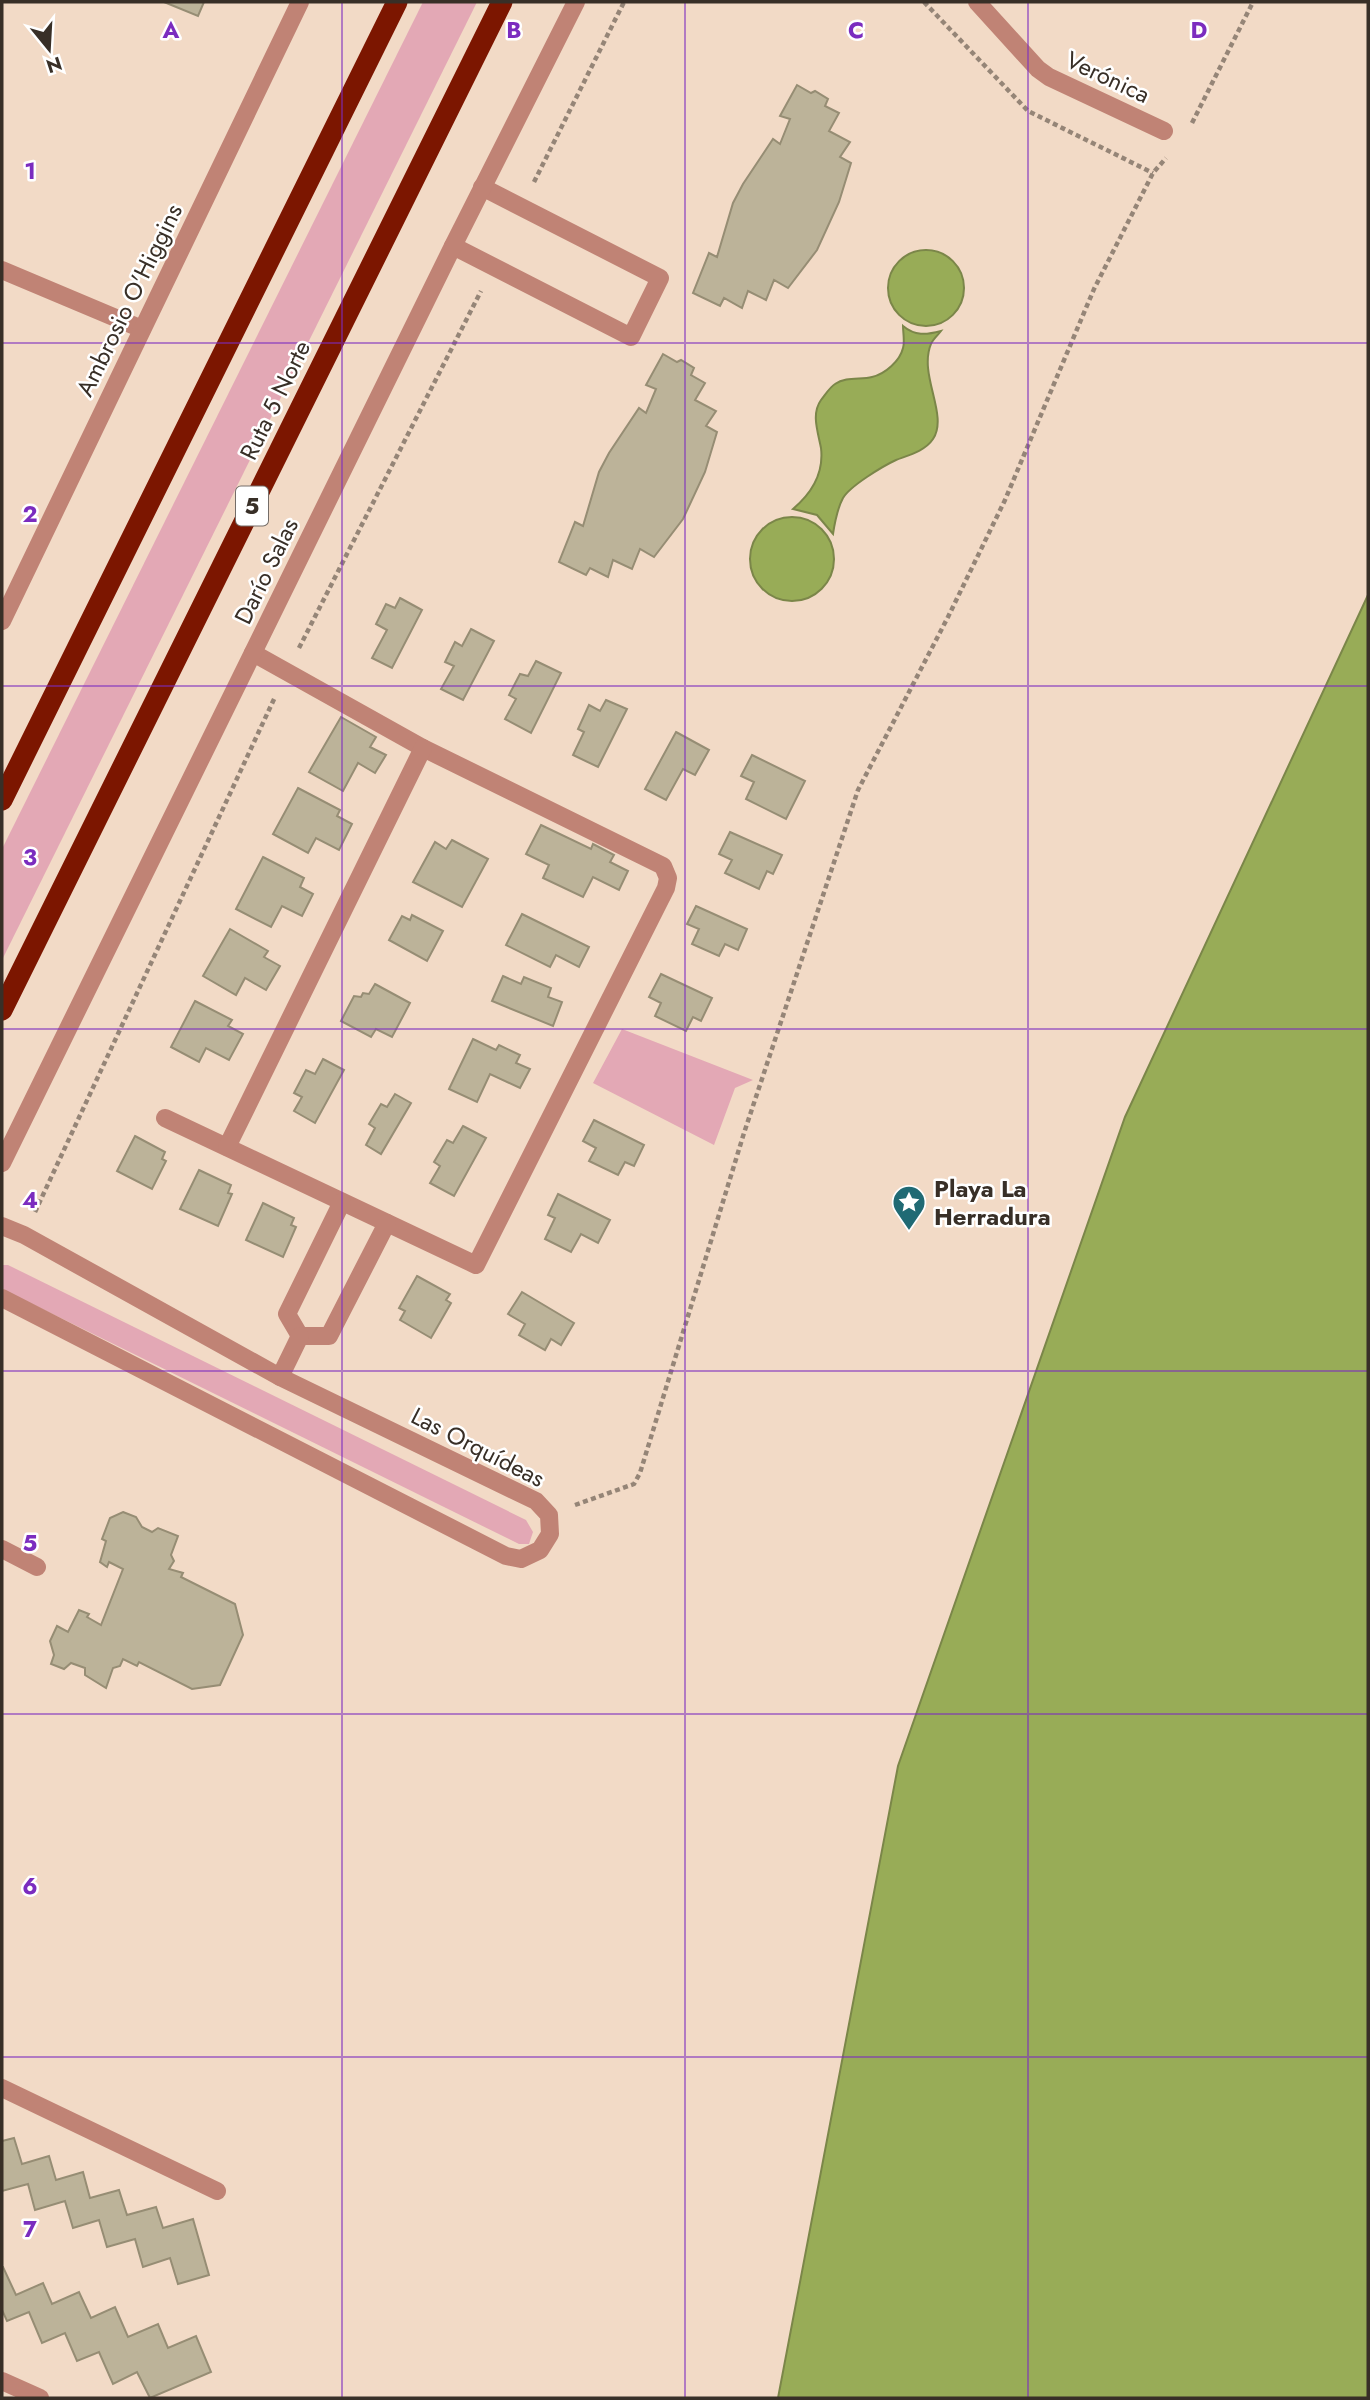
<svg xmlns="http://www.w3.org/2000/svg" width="1370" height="2400" font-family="Jost,sans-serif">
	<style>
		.green { fill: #e3a8b5 }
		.water { fill: #98ac57; stroke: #7b8649; stroke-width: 2 }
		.building { fill: #bcb399; stroke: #968d74; stroke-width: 2 }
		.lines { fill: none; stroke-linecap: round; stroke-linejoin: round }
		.path { stroke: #958577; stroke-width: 4.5; stroke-dasharray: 5 3.5; stroke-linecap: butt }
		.minor { stroke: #c08375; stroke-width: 18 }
		.highway { stroke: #7c1600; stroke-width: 21 }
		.grid { fill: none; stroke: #7b2cbf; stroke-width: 2; stroke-opacity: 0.55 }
		.labels { text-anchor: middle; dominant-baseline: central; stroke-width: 5; stroke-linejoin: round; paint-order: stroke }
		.shield { fill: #fff; stroke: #746d68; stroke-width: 2 }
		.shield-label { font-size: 23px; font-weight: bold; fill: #382f27 }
		.street-label { font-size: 24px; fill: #382f27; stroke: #fff }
		.poi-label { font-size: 24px; font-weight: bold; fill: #382f27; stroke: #fff; text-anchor: start }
		.grid-label { font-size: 23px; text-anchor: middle; font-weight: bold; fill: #7b2cbf; stroke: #fff; stroke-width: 5; stroke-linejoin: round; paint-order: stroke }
	</style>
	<rect width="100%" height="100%" fill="#f2dac6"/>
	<g class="green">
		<polygon points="423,2 477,2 2,960 2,849"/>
		<polygon points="622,1029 753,1080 735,1088 714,1145 593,1083"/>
		<polygon points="2,1265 8,1265 526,1520 533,1532 529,1544 519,1544 6,1291 2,1288"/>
	</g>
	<g class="water">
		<circle cx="926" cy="288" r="38"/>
		<path d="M903 326C915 336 926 335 941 331 938 335 933 339 931 344 918 375 949 415 933 439 925 451 909 455 896 460 883 466 850 486 843 498 837 509 835 521 833 534L817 515 793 509C812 493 824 473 821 448 818 432 811 414 821 400 825 395 830 387 835 384 846 376 861 380 872 377 885 374 900 361 903 348 905 342 903 333 903 326Z"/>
		<circle cx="792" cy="559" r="42"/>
		<polygon points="1368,595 1368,2398 778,2398 898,1766 1125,1117"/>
	</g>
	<g class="building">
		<polygon points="164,2 204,2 198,16"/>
		<polygon points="797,85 811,93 815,91 828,99 825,106 839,113 829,131 850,142 840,157 851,163 839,202 817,250 788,288 774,280 766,300 748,291 742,308 724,298 720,306 693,293 709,253 717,257 733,203 743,184 773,139 780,144 790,119 780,116"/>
		<polygon points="663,354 677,362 681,360 694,368 691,375 705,383 695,400 716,411 706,426 717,432 705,472 683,519 654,557 640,549 632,569 613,560 608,577 590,568 586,575 559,562 575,522 583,526 599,472 609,453 639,408 646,413 656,389 646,385"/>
		<polygon points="400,598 422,610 392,668 372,658 387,630 376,624 386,604 395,608"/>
		<polygon points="471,629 494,641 463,700 441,689 454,666 445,662 455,642 462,646"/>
		<polygon points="536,661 561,673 531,733 505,719 516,699 509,695 520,674 528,676"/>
		<polygon points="606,700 627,709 598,767 573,755 584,732 578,729 589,705 600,711"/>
		<polygon points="341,717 376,737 370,747 386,755 375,773 358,763 343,791 309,772"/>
		<polygon points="676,732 709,750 695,775 683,769 666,800 645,789"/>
		<polygon points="752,755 805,781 786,819 746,799 754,782 741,776"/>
		<polygon points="298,788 340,810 337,816 352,824 339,850 316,838 308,853 273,834"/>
		<polygon points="541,825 591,849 593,844 614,855 610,862 628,871 619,890 593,877 583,897 543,878 549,865 526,854"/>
		<polygon points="730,832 782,855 773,874 767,871 759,889 725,873 732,860 719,854"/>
		<polygon points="452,840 488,859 462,907 413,882 435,842 446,849"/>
		<polygon points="263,857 304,878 300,887 313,894 302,916 282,906 271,927 236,909"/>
		<polygon points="696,906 747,929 738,950 725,944 719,956 692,944 699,929 687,924"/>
		<polygon points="522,914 589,947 579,967 556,955 550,967 506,945"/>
		<polygon points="412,915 443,931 427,961 389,940 402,916 410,920"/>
		<polygon points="230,929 268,951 264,957 280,966 266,990 245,978 236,995 203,976"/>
		<polygon points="661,974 712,998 701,1021 693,1017 686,1031 655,1016 661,1003 649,997"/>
		<polygon points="503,976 521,984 524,977 551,988 548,997 562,1002 553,1026 492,1001"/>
		<polygon points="375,984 410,1003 392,1037 376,1029 371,1037 341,1021 354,996 361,997 363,993 369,994"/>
		<polygon points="195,1001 232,1020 228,1026 243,1034 229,1060 206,1048 199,1062 171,1047"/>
		<polygon points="473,1039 496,1050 499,1045 520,1055 516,1063 530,1069 520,1088 490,1074 477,1102 449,1089"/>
		<polygon points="323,1059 344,1070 315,1123 294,1111 302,1097 294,1093 306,1070 315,1074"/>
		<polygon points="395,1094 411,1103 381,1154 366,1145 375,1128 369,1124 381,1104 387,1107"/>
		<polygon points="594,1120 644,1145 634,1166 625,1162 618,1175 589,1161 596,1148 583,1141"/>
		<polygon points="463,1126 486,1138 454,1196 430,1183 440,1166 434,1162 447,1140 453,1143"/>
		<polygon points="135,1136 165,1152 162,1159 166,1161 152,1189 117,1171"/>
		<polygon points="199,1170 231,1185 228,1193 232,1194 218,1226 180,1209"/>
		<polygon points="558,1194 610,1220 598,1243 581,1234 571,1252 545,1239 555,1218 548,1215"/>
		<polygon points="263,1203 294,1218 291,1225 296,1227 283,1257 246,1240"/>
		<polygon points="417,1276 450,1294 446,1300 451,1303 431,1338 400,1320 405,1311 399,1308"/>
		<polygon points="522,1292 574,1323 561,1345 551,1339 545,1350 519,1335 525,1324 508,1314"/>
		<polygon points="123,1512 136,1517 142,1527 152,1532 158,1528 178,1536 171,1555 174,1561 169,1569 183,1573 181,1577 235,1604 243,1635 220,1685 192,1689 139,1662 137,1666 123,1659 120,1666 113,1668 106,1688 85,1675 85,1668 71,1663 64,1669 51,1664 54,1655 50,1641 57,1626 68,1632 79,1610 89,1614 87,1617 101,1625 123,1569 109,1562 107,1567 100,1562 106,1541 102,1539 110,1518"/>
		<polygon points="14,2138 22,2164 49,2156 56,2180 83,2172 90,2198 119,2190 127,2215 156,2207 163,2228 193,2219 209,2275 178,2284 170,2258 143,2267 135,2239 107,2247 99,2220 73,2228 65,2201 35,2210 28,2184 2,2191 2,2141"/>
		<polygon points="2,2267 3,2267 16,2295 43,2283 52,2304 79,2292 91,2318 115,2307 128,2337 158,2324 168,2348 196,2336 211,2372 150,2398 137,2372 113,2384 99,2352 77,2361 65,2333 42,2343 29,2312 7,2321 2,2310"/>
	</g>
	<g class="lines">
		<g class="path">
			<polyline points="924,2 1028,111 1153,173"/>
			<polyline points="1192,123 1253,2"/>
			<polyline points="534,182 624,2"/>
			<polyline points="299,648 481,291"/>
			<polyline points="35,1212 275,697"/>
			<polyline points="575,1505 634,1484 640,1473 744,1133 858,790 948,617 1005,500 1094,289 1153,173 1166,158"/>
		</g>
		<g class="minor">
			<polyline points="977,2 1038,69 1049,77 1164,131"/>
			<polyline points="453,246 631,337 660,278 482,187"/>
			<polyline points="2,270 142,329"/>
			<polyline points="2,621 300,2"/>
			<polyline points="165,1118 476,1265 666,888 668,878 663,866 423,748 253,653"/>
			<polyline points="227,1147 423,748"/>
			<polyline points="2,1163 453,246 576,2"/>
			<polyline points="2,1226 24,1235 280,1377 536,1501 549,1515 550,1534 540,1550 521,1559 506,1556 2,1298"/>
			<polyline points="300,1336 329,1336 387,1223"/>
			<polyline points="300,1336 287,1314 342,1202"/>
			<polyline points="280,1377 300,1336"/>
			<polyline points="2,1549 37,1567"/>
			<polyline points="2,2088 217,2191"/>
			<polyline points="2,2381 40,2398"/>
		</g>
		<g class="highway">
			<polyline points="2,800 397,2"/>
			<polyline points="2,1010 502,2"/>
		</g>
	</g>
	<path class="grid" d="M342 2V2398M685 2V2398M1028 2V2398M2 343H1368M2 686H1368M2 1029H1368M2 1371H1368M2 1714H1368M2 2057H1368"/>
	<defs>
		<symbol id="sight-pin" viewBox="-11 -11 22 30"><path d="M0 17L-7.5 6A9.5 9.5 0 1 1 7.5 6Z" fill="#206a74" stroke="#fff"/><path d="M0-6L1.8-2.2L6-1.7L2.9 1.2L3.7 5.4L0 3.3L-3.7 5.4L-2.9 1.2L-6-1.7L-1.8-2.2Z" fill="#fff"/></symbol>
	</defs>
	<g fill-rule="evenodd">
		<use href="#sight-pin" x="890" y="1183" width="38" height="52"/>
	</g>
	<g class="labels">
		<rect class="shield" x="236" y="486.5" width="32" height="39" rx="5"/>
		<g class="shield-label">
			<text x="252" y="506">5</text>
		</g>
		<g class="street-label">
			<text transform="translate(1108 77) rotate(25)">Verónica</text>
			<text transform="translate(129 300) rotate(-64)">Ambrosio O'Higgins</text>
			<text transform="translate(275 400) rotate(-64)">Ruta 5 Norte</text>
			<text transform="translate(266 571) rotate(-64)">Darío Salas</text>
			<text transform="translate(478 1447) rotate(27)">Las Orquídeas</text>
		</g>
		<g class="poi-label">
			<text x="934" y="1188">Playa La<tspan x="934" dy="28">Herradura</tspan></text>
		</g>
	</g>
	<g class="grid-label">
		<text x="171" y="38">A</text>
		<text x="514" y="38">B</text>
		<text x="856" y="38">C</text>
		<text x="1199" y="38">D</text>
		<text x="30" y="179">1</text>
		<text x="30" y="522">2</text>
		<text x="30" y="865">3</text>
		<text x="30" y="1208">4</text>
		<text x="30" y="1551">5</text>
		<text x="30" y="1894">6</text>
		<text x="30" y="2237">7</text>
	</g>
	<rect width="1370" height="2400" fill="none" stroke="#382f27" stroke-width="7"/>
	<g transform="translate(49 49) rotate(162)" stroke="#ffffff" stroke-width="5" paint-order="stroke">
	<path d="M0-5L12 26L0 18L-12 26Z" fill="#382f27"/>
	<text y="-10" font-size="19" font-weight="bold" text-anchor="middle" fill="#382f27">N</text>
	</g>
</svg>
